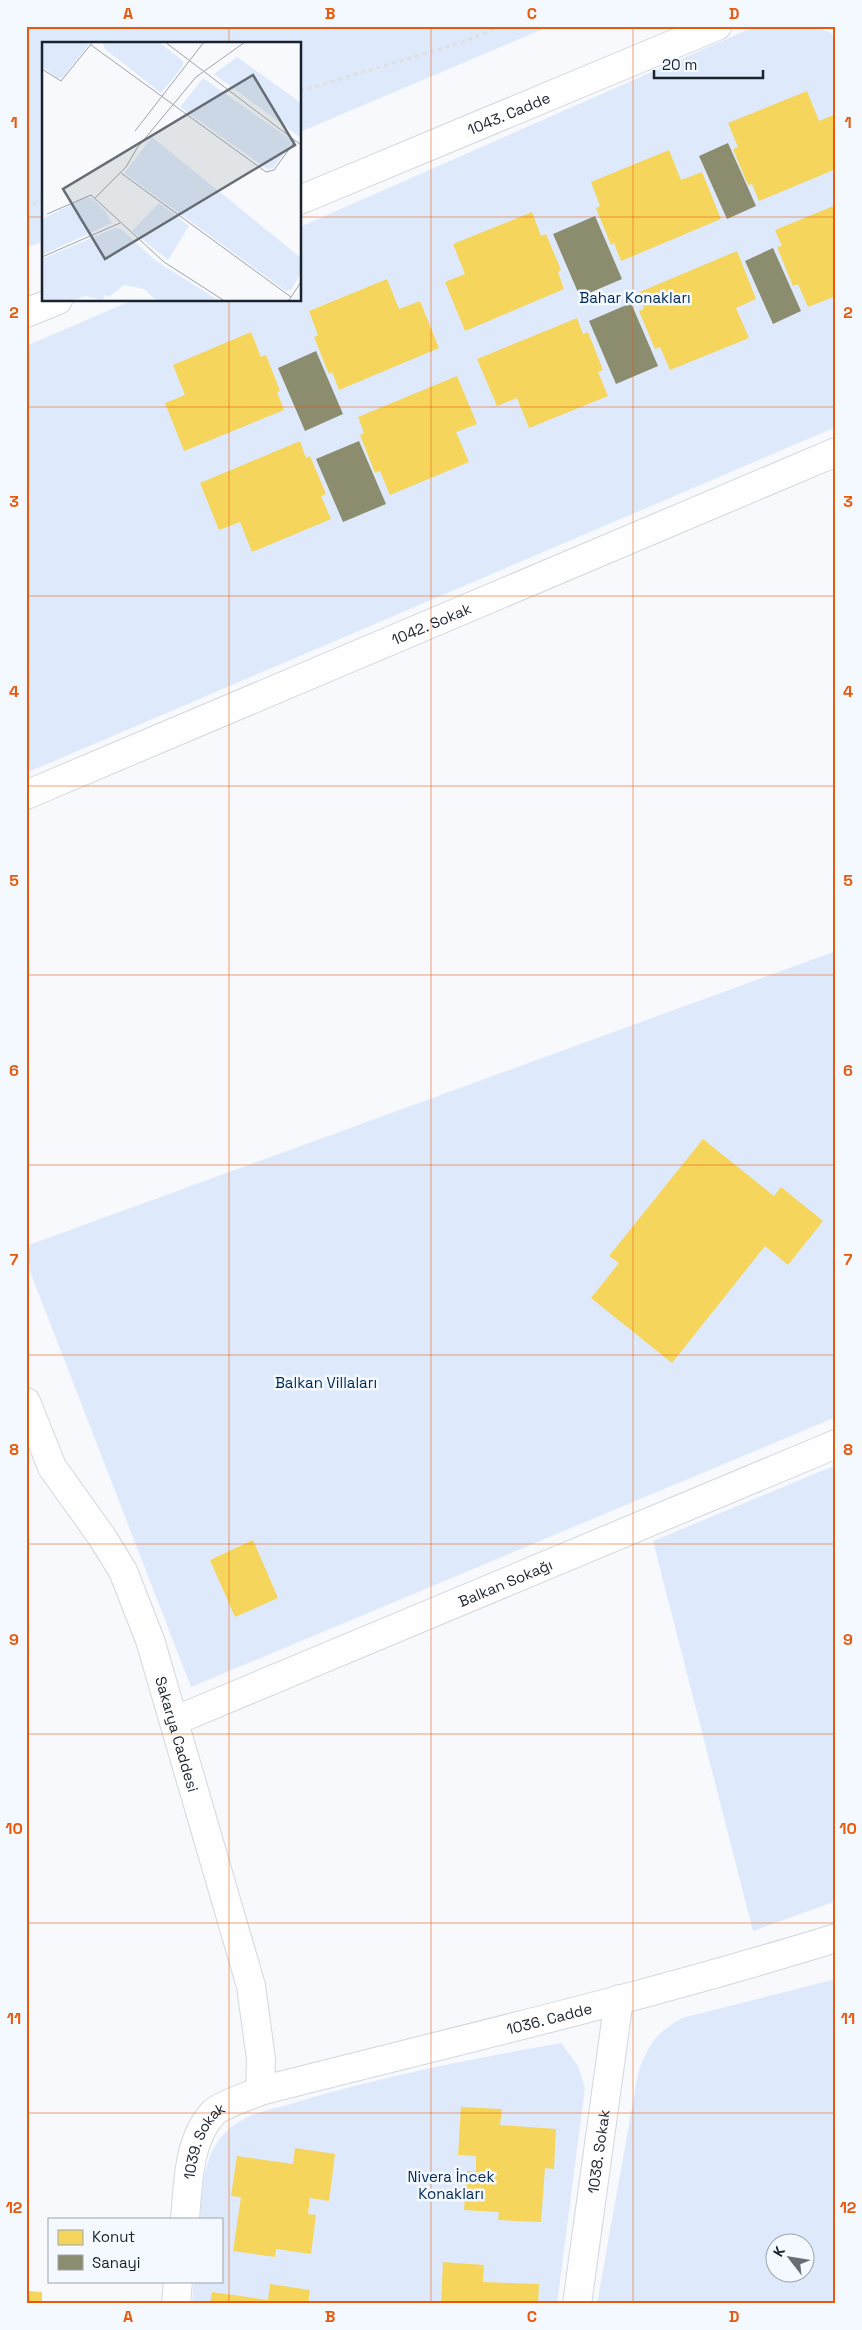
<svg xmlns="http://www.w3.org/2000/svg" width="862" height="2330" font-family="'Space Grotesk',sans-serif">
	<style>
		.green { fill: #deeafb; fill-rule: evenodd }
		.homes { fill: #f6d55c }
		.industry { fill: #8c8c6e }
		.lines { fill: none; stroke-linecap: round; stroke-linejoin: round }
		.minor-casing { stroke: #d2d8df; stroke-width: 30 }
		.path { stroke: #dedfe0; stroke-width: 3; stroke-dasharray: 4 4; stroke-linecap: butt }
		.minor { stroke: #fefeff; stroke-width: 28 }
		.grid { fill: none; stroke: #e8590c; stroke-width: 1; stroke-opacity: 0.55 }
		.labels { text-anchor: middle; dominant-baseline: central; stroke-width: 5; stroke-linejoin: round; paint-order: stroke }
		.street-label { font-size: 15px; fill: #1a222d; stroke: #f4f9ff }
		.park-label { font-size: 15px; fill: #012855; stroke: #f4f9ff }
		.inset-road { fill: none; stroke: #9fa3a9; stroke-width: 1 }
		.view { fill: #676d75; fill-opacity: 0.15; stroke: #676d75; stroke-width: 2.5 }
		.inset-edge { fill: none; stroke: #1a222d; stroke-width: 2.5 }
		.neatline { fill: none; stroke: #e8590c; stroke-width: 2 }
		.grid-label { font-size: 16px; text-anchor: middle; font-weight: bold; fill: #e8590c }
	</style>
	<rect width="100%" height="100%" fill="#f7f9fc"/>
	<g class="green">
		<polygon points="26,26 550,26 300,132 300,44 44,44 44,241 26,248"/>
		<polygon points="756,26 814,26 831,33 836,44 836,427 26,773 26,346 133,300 300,300 300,227"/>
		<polygon points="836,951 836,1417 191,1687 26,1261 26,1246"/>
		<polygon points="836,1465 836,1901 753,1931 653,1541"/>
		<path d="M836 1979V2304H597L638 2074C649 2043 654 2035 682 2018ZM774 2242H804V2272H774Z"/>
		<path d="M561 2043 578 2066 585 2088 557 2304H192L194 2281H221V2219H200C203 2185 202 2153 230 2128 248 2112 276 2109 297 2102 384 2076 472 2059 561 2043Z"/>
	</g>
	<g class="homes">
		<polygon points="807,91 819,121 836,114 836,169 759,201 752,184 748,185 733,149 738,147 728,123"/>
		<polygon points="669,150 681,180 702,172 721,219 621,261 614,243 611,245 596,208 600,206 591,182"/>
		<polygon points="836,205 836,296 808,307 798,284 793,286 777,247 782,246 775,230"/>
		<polygon points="532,212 541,236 546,234 561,270 558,272 564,289 465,331 445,282 465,274 453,244"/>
		<polygon points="737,251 756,299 736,308 749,338 670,370 660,347 655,349 639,311 644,309 637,293"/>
		<polygon points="387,279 399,309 420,301 439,348 339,390 332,372 329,374 314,337 318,335 309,311"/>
		<polygon points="577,318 583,334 588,332 603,370 598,372 608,396 529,428 517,398 497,406 477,359"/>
		<polygon points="251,332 261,357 266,355 280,391 277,392 284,410 184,451 165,403 185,395 173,365"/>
		<polygon points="457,376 477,424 456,432 469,462 390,495 380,471 375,473 360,435 364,433 358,417"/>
		<polygon points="300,441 306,458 310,456 326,494 321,496 331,519 252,552 240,522 219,530 200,483"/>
		<polygon points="703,1139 774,1196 781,1187 823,1221 788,1265 765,1246 672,1363 591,1298 619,1263 609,1256"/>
		<polygon points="253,1540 278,1598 235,1617 210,1560"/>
		<polygon points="461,2107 502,2109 500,2125 556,2129 554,2169 545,2168 541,2222 498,2220 499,2212 464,2210 467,2171 476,2171 476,2156 458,2155"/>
		<polygon points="295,2148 335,2154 329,2201 310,2198 308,2214 316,2215 311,2254 276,2249 275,2257 233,2251 241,2197 231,2196 237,2156 293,2164"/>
		<polygon points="443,2262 484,2265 483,2282 539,2284 538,2304 441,2304"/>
		<polygon points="270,2284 310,2290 308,2304 210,2304 212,2292 268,2300"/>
		<polygon points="26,2291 42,2292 42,2304 26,2304"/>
	</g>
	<g class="industry">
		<polygon points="728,143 756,206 727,219 699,156"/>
		<polygon points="595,216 622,279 580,297 553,234"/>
		<polygon points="773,248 801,311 773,324 745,261"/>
		<polygon points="631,303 658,366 616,384 589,321"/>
		<polygon points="316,351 343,414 305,431 278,368"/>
		<polygon points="359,441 386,504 343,522 316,459"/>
	</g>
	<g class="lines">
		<defs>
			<g id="minor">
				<path id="s1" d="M300 200 717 26"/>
				<polyline points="26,313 58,300"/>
				<path id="s2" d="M26 795 836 452"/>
				<path id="s3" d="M26 1402 52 1467 102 1537 123 1571 150 1640 251 1986 261 2059 260 2091"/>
				<path id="s4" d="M174 1721 836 1444"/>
				<path id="s5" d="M185 2219C188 2184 188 2139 214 2112 223 2104 249 2096 260 2091 452 2042 646 1997 836 1938"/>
				<polyline points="176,2304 178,2281"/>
				<path id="s6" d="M577 2304 619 1999"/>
			</g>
		</defs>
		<use href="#minor" class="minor-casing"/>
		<g class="path">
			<polyline points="300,91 463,42 502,26"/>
			<polyline points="26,208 44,199"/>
		</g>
		<use href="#minor" class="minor"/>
	</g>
	<path class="grid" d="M229 26V44M431 26V2304M633 26V2304M26 217H44M300 217H836M229 300V2304M26 407H836M26 596H836M26 786H836M26 975H836M26 1165H836M26 1355H836M26 1544H836M26 1734H836M26 1923H836M26 2113H836"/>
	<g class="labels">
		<g class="street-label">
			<text stroke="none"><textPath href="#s1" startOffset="226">1043. Cadde</textPath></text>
			<text stroke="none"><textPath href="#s2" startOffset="440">1042. Sokak</textPath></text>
			<text stroke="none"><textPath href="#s4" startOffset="359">Balkan Sokağı</textPath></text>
			<text stroke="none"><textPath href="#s3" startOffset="368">Sakarya Caddesi</textPath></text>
			<text stroke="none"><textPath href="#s5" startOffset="462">1036. Cadde</textPath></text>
			<text stroke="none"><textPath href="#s5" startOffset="82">1039. Sokak</textPath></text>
			<text stroke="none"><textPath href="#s6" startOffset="154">1038. Sokak</textPath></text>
		</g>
		<g class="park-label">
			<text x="635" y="297">Bahar Konakları</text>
			<text x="326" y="1382">Balkan Villaları</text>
			<text x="451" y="2176">Nivera İncek<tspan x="451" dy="17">Konakları</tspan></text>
		</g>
	</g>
	<g transform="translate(42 42)">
		<rect width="259" height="259" fill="#f7f9fc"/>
		<path d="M0 0H49L20 36H15L0 24ZM60 0H117L141 19V24L119 51 63 7ZM195 15 259 61V96L172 32ZM161 36 248 97 249 102 231 126 225 127 138 65ZM110 95 259 216V231L249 248 244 249 82 131ZM44 155 50 156 63 169 70 181 0 213V177ZM117 161 147 184 126 218 90 189ZM73 186 79 187 114 219 176 258H114L102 247 82 243 67 255 63 253 60 258 44 254 30 258H0V217Z" fill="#deeafb"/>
		<path class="inset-road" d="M123 0 259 103M49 3 224 130 232 128 253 99M0 27 19 39 50 1M93 89 162 0M79 131 249 255M53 156 84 125 95 106 154 35 203 0M5 172 49 153 122 220 181 258M0 215 78 181M247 258 259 240"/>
		<path class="view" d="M211 33 253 103 63 217 21 147Z"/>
		<rect width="259" height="259" class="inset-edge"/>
	</g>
	<rect width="862" height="2330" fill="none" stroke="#f4f9ff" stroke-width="55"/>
	<rect x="48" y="2218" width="175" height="65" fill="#f4f9ff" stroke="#9da3ab"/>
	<rect x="58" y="2230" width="25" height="15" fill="#f6d55c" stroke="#9da3ab"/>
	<text x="92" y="2242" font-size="15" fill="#1a222d">Konut</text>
	<rect x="58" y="2255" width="25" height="15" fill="#8c8c6e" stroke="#9da3ab"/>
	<text x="92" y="2268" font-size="15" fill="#1a222d">Sanayi</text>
	<g transform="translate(790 2258) rotate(301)"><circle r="24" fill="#f4f9ff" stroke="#9da3ab"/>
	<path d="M0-4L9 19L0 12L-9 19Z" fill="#676d75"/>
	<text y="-8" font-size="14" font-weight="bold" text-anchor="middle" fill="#1a222d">K</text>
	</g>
	<path d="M654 70v8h109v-8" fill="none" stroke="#1a222d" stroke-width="2.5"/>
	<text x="662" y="70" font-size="15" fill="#1a222d" stroke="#f4f9ff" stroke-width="4" paint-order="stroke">20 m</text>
	<rect x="28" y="28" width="806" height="2274" class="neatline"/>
	<g class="grid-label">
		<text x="128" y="19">A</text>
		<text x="330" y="19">B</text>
		<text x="532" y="19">C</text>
		<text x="734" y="19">D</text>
		<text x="14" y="128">1</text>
		<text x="848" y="128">1</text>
		<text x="14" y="318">2</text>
		<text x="848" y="318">2</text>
		<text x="14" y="507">3</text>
		<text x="848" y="507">3</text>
		<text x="14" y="697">4</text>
		<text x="848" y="697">4</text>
		<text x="14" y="886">5</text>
		<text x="848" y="886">5</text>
		<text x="14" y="1076">6</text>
		<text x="848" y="1076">6</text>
		<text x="14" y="1265">7</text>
		<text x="848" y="1265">7</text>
		<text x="14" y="1455">8</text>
		<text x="848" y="1455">8</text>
		<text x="14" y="1645">9</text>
		<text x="848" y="1645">9</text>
		<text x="14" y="1834">10</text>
		<text x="848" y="1834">10</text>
		<text x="14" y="2024">11</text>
		<text x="848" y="2024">11</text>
		<text x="14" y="2213">12</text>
		<text x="848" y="2213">12</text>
		<text x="128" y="2322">A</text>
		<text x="330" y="2322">B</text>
		<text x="532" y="2322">C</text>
		<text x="734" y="2322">D</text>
	</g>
</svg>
